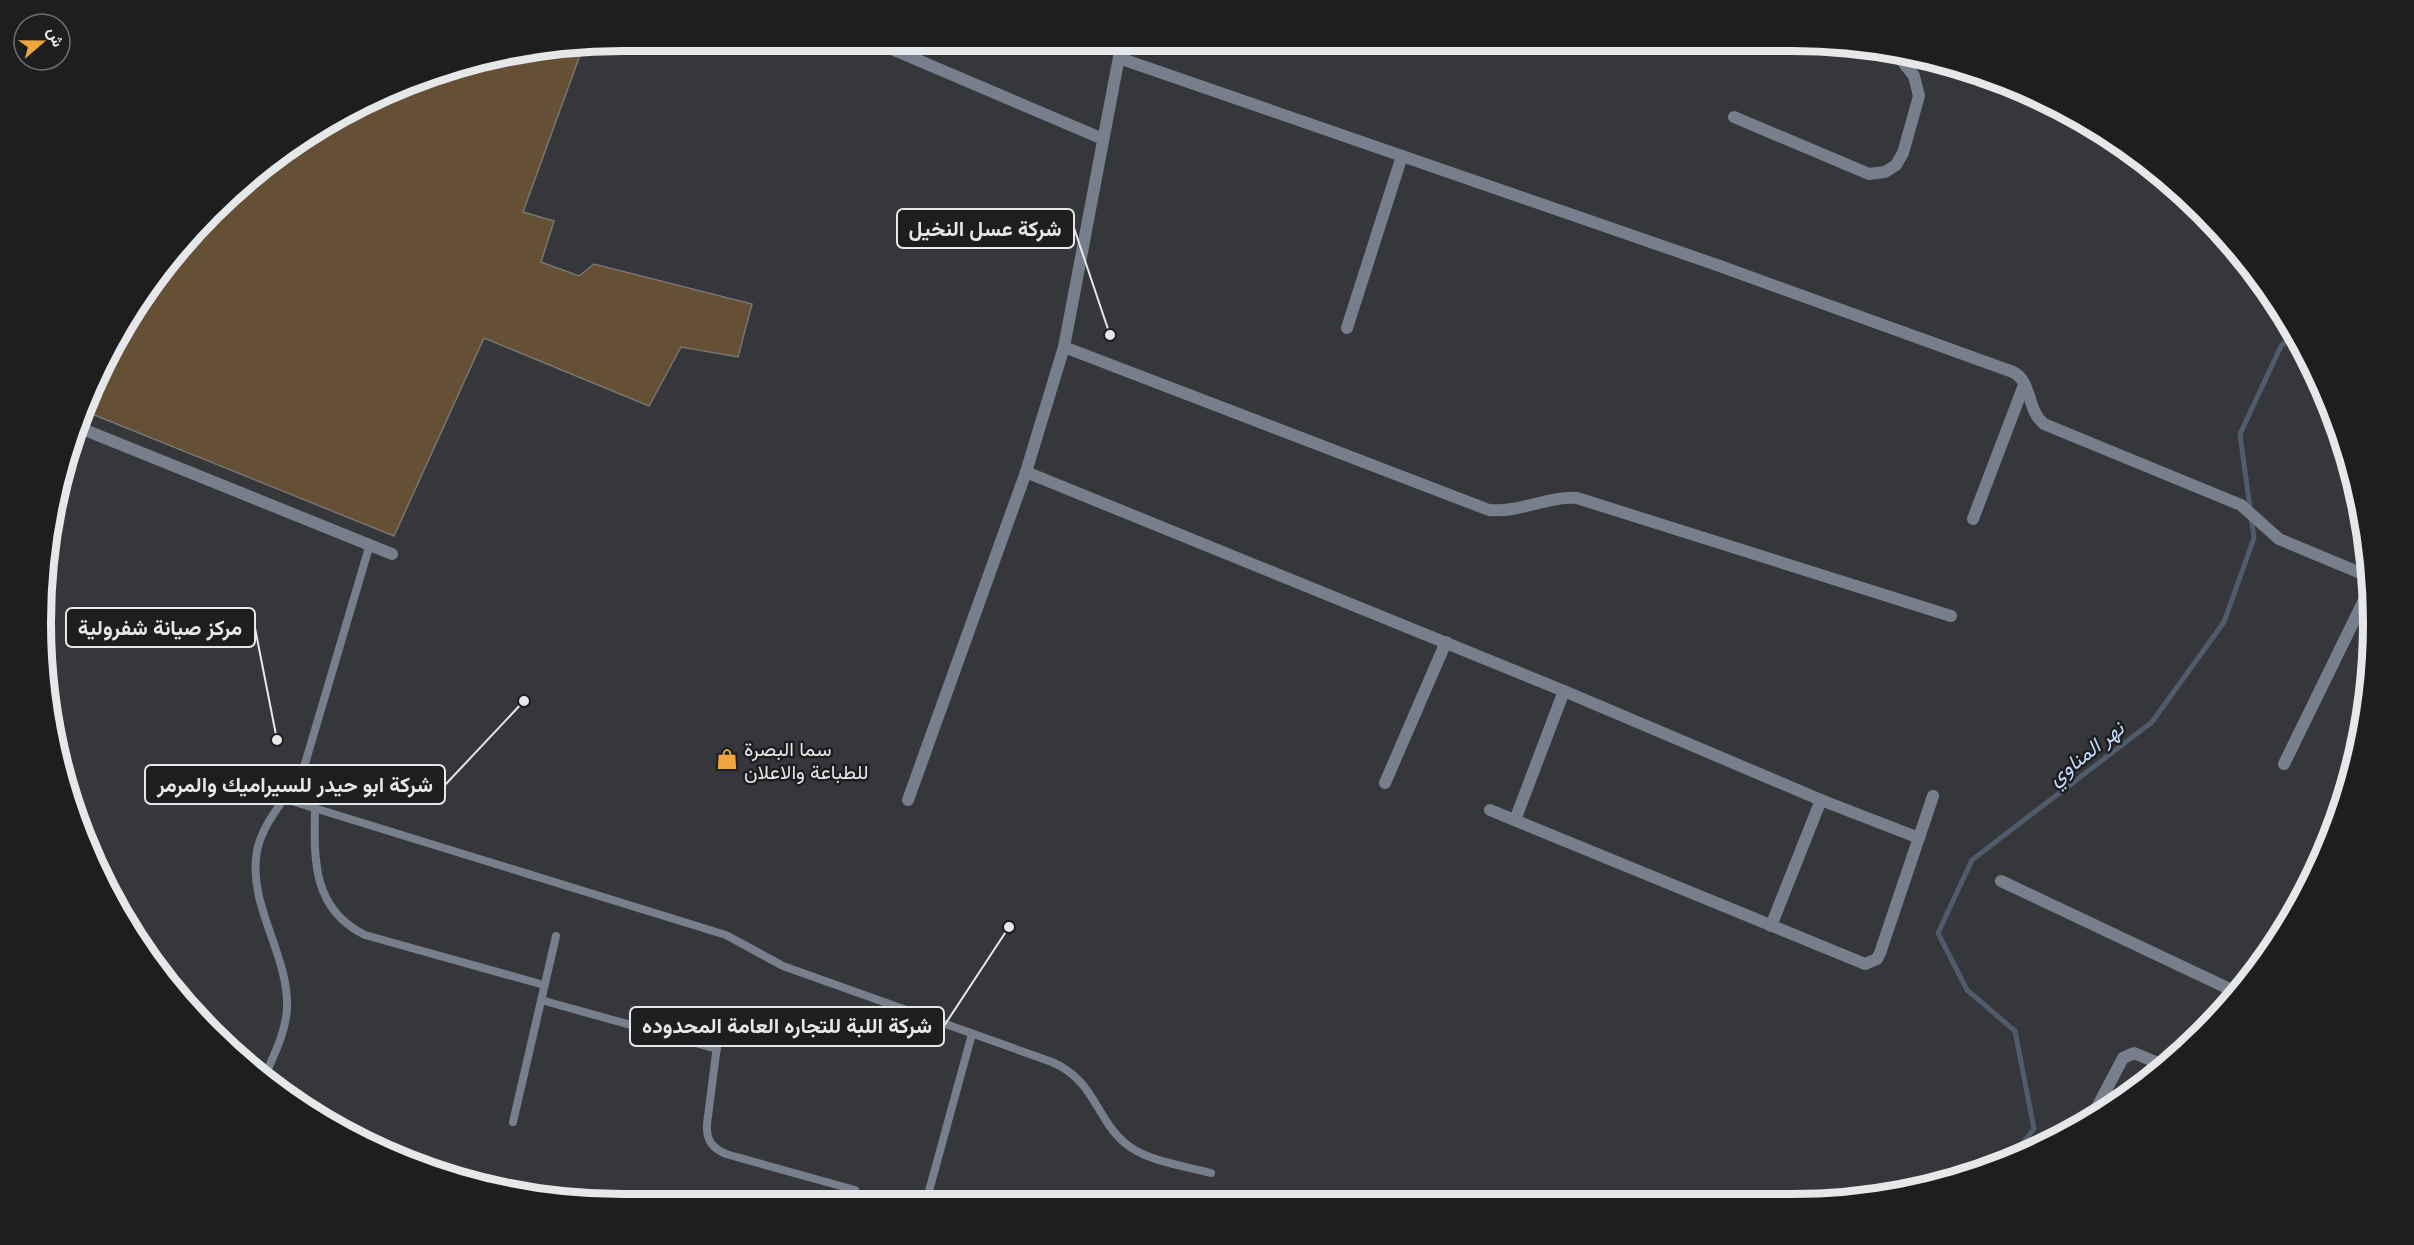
<svg xmlns="http://www.w3.org/2000/svg" width="2414" height="1245" font-family="Lato,Vazirmatn,sans-serif">
	<style>
		.lines { fill: none; stroke-linecap: round; stroke-linejoin: round }
		.stream { stroke: #505c6c; stroke-width: 5 }
		.building { fill: #655036; stroke: #787572; stroke-width: 1.5 }
		.lane { stroke: #767f8b; stroke-width: 8 }
		.street { stroke: #767f8b; stroke-width: 12 }
		.labels { text-anchor: middle; dominant-baseline: central; stroke-width: 5; stroke-linejoin: round; paint-order: stroke }
		.poi-label { font-size: 20px; fill: #e6e7e9; stroke: #1d1e20; text-anchor: start }
		.water-label { font-size: 21px; font-style: italic; fill: #c4daf7; stroke: #1d1e20 }
		.rim { fill: none; stroke: #e6e7e9; stroke-width: 8 }
		.leader { fill: none; stroke: #e6e7e9; stroke-width: 2 }
		.callout-dot { fill: #e6e7e9; stroke: #1d1e20; stroke-width: 2 }
		.callout { fill: #1d1e20; stroke: #e6e7e9; stroke-width: 2 }
		.callout-label { font-size: 21px; text-anchor: middle; font-weight: bold; fill: #e6e7e9 }
	</style>
	<rect width="100%" height="100%" fill="#35373a"/>
	<g class="lines">
		<polyline class="stream" points="2007,1162 2034,1129 2015,1031 1967,990 1938,933 1972,860 2152,722 2224,622 2254,538 2240,434 2281,346 2296,333"/>
	</g>
	<polygon class="building" points="584,44 523,212 554,221 541,262 579,276 594,264 752,304 738,357 681,347 649,406 484,338 394,536 87,412 138,299 268,161 435,72 509,52"/>
	<g class="lines">
		<g class="lane">
			<path d="M285 799 726 935 783 966 1052 1062C1097 1081 1096 1123 1130 1147 1152 1162 1185 1166 1211 1173"/>
			<path d="M315 808C314 859 312 909 365 935L544 985"/>
			<polyline points="541,1000 717,1049"/>
			<path d="M721 1015 707 1124C706 1140 712 1148 726 1154L855 1190"/>
			<path d="M266 1073C275 1053 286 1031 287 1008 289 954 247 905 257 851 263 820 290 795 304 767L370 544"/>
			<polyline points="513,1122 556,936"/>
			<polyline points="926,1202 972,1034"/>
		</g>
		<g class="street">
			<polyline points="873,41 1103,139"/>
			<path d="M1119 58 1717 265 2013 372C2032 381 2027 411 2044 424L2241 505 2279 539 2370 577"/>
			<polyline points="1734,117 1869,174 1885,172 1896,165 1903,153 1919,96 1914,76 1900,58 1885,51"/>
			<polyline points="1347,328 1402,156"/>
			<path d="M1064 347 1489 510C1520 513 1547 496 1577 498L1951 616"/>
			<polyline points="80,428 392,554"/>
			<polyline points="1026,472 1564,691 1821,800 1919,838"/>
			<polyline points="1973,519 2024,385"/>
			<polyline points="2284,764 2370,588"/>
			<polyline points="1385,783 1446,642"/>
			<polyline points="908,800 1026,472 1064,347 1122,41"/>
			<polyline points="1490,810 1865,964 1877,959 1880,953 1933,796"/>
			<polyline points="1515,820 1564,691"/>
			<polyline points="2001,881 2238,993"/>
			<polyline points="1771,926 1821,800"/>
			<polyline points="2093,1115 2123,1058 2134,1053 2165,1066"/>
		</g>
	</g>
	<defs>
		<symbol id="shop-bare" viewBox="-9 -9 18 18"><path d="M-5-2.5h2.3a2.7 3.5 0 0 1 5.4 0H5L5.5 6h-11ZM-1.5-2.5h3a1.5 2.3 0 0 0-3 0Z" fill="#f0a63f" stroke="#1d1e20" stroke-width="2.5" paint-order="stroke"/></symbol>
	</defs>
	<g fill-rule="evenodd">
		<use href="#shop-bare" x="712" y="744" width="30" height="30"/>
	</g>
	<g class="labels">
		<g class="poi-label">
			<text x="744" y="748">سما البصرة<tspan x="744" dy="23">للطباعة والاعلان</tspan></text>
		</g>
		<g class="water-label">
			<text transform="translate(2085 752) rotate(-38)">نهر المناوي</text>
		</g>
	</g>
	<path d="M0 0H2414V1245H0ZM622 51H1792A571 571 0 0 1 2363 622V623A571 571 0 0 1 1792 1194H622A571 571 0 0 1 51 623V622A571 571 0 0 1 622 51Z" fill="#1d1e20" fill-rule="evenodd"/>
	<path class="rim" d="M622 51H1792A571 571 0 0 1 2363 622V623A571 571 0 0 1 1792 1194H622A571 571 0 0 1 51 623V622A571 571 0 0 1 622 51Z"/>
	<path class="leader" d="M1110 335L1074 228M277 740L255 628M524 701L445 785M1009 927L944 1026"/>
	<g class="callout-dot">
		<circle cx="1110" cy="335" r="6"/>
		<circle cx="277" cy="740" r="6"/>
		<circle cx="524" cy="701" r="6"/>
		<circle cx="1009" cy="927" r="6"/>
	</g>
	<g class="callout">
		<rect x="897" y="209" width="177" height="39" rx="6"/>
		<rect x="66" y="608" width="189" height="39" rx="6"/>
		<rect x="145" y="765" width="300" height="39" rx="6"/>
		<rect x="630" y="1007" width="314" height="39" rx="6"/>
	</g>
	<g class="callout-label">
		<text x="985" y="236">شركة عسل النخيل</text>
		<text x="160" y="635">مركز صيانة شفرولية</text>
		<text x="295" y="792">شركة ابو حيدر للسيراميك والمرمر</text>
		<text x="787" y="1033">شركة اللبة للتجاره العامة المحدوده</text>
	</g>
	<g transform="translate(42 42) rotate(70)"><circle r="28" fill="#1d1e20" stroke="#6d6e70" stroke-width="1.5"/>
	<path d="M0-4.5L10 22L0 15L-10 22Z" fill="#f0a63f"/>
	<text y="-9" font-size="16" font-weight="bold" text-anchor="middle" fill="#e6e7e9">ش</text>
	</g>
</svg>
